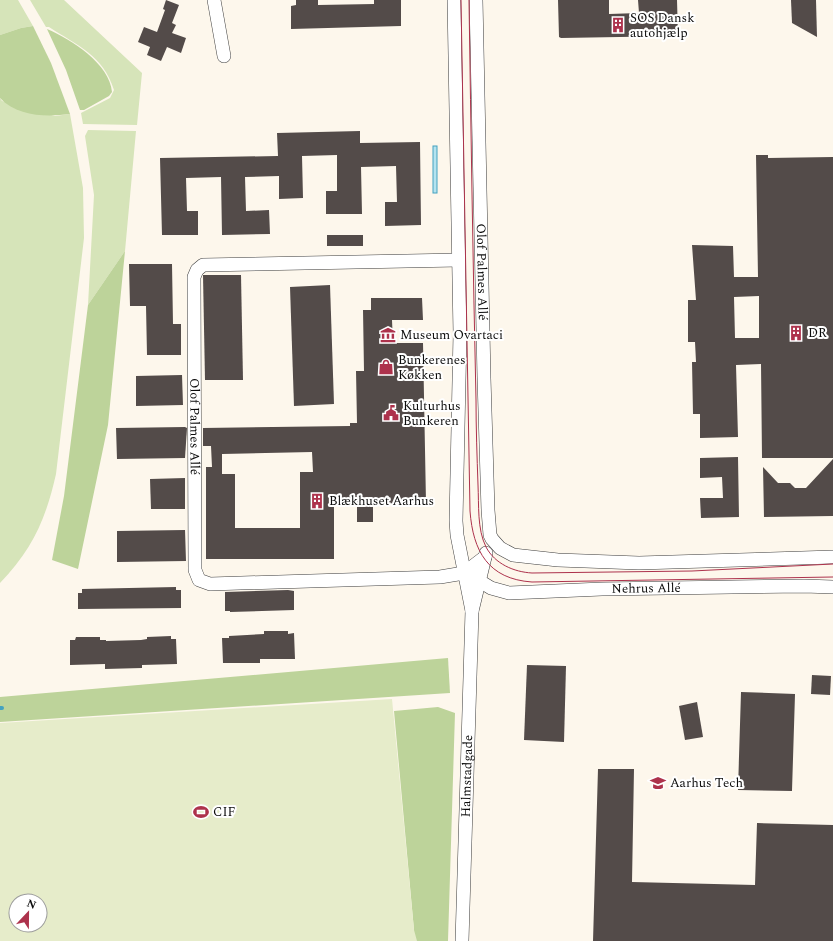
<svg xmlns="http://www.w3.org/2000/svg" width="833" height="941" font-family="Spectral,serif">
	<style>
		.green { fill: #d6e4b9 }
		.forest { fill: #bdd39a }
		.pitch { fill: #e6ecca; fill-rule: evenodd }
		.water { fill: #b5e3ef; stroke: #44a2bf }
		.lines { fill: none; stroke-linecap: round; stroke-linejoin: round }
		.stream { stroke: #44a2bf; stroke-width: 4 }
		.building { fill: #534b49; fill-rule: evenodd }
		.minor-casing { stroke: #3e3e3e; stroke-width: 14 }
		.minor { stroke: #fff; stroke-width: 13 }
		.tram { stroke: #ad324c; stroke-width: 1 }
		.labels { text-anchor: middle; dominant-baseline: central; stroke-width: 4; stroke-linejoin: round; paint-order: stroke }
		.poi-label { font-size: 13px; fill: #0b0b0b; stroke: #fff; text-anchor: start }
		.street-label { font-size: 13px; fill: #0b0b0b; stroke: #fff }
	</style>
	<rect width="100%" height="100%" fill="#fdf7ec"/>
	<g class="green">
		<polygon points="0,0 18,0 33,26 21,28 0,35"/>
		<path d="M30 0H64L142 73 137 125 83 124 81 113 110 98 114 90C103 55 78 46 49 27H46Z"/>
		<path d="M0 98 2 101 55 116 70 114 83 188 84 238 56 474C46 519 32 550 0 583Z"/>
		<polygon points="88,130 136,131 125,251 88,305 94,195 85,136"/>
	</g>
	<g class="forest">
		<path d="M33 26 51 63 70 114C47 117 18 117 0 98V35L21 28Z"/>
		<path d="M47 29C71 39 110 64 112 92L109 96 84 110H80L66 70Z"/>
		<polygon points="125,251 108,425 78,569 52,560 64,496 88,305"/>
		<polygon points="448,658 450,693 0,722 0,697"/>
		<polygon points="438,707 455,713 448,941 248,941 414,930 394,711"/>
	</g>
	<path class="pitch" d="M392 699 414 930 417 941H0V723ZM16 901H40V925H16Z"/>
	<rect class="water" x="433" y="146" width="4" height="47"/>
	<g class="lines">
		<polyline class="stream" points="0,708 2,708"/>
	</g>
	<g class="building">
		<polygon points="166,0 179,5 172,23 176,25 172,33 186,38 181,53 167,47 161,61 147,55 150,47 138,42 144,27 157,32 165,10 163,9"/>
		<polygon points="296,0 318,0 318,5 374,4 374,0 401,0 401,26 291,29 291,6 296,5"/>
		<polygon points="558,0 609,0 609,14 639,13 638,0 677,0 678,36 561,38 559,37"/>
		<polygon points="791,0 816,0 817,37 792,23"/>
		<polygon points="360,131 360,143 420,142 421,225 385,226 385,202 397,202 396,166 361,167 362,214 326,214 326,191 337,191 337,155 302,156 303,198 279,199 279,176 245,177 246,211 269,210 270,234 222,235 221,177 186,178 187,211 198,211 198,235 162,235 160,158 278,156 277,133"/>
		<path d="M756 155H768V158L833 157V458H762L761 364 736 365 738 437 700 438V414H693L692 362H696L695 342H688V300H696L692 245 733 246 734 277H758ZM759 296V338H735L734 297Z"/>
		<rect x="327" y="235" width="36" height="11"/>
		<polygon points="129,264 172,264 173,324 181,324 181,355 147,355 146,306 130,306"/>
		<polygon points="203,275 241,275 243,380 205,380"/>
		<polygon points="330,285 334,404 294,406 290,287"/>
		<path d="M371 298H422L423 320H392L393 343H423L426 503 373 504V522H357V503L334 504V559H206V467H212L211 446H203V428L350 426V423H357L356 371H364L363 310H371ZM312 452 313 472H300V528H235V474H222V454Z"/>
		<polygon points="182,375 183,405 136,406 136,376"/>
		<polygon points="185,427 187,428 185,458 117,459 116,428"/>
		<polygon points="738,457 739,517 701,518 700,498 723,498 722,477 700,478 700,458"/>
		<polygon points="833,459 833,516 764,517 763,467 778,483 790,483 795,488 806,488"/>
		<polygon points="185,478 185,509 151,509 150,479"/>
		<polygon points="185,530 186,561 117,562 117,531"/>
		<polygon points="176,587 176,590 181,590 181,608 78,609 78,593 82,593 82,589"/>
		<polygon points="288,590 294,591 294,610 230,612 230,611 225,611 225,592"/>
		<polygon points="264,631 288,631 288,634 294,633 295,659 260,659 260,663 223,663 222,638 229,638 229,636 264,634"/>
		<polygon points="171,636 171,639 176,639 177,664 142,665 142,668 105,669 105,664 70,665 70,640 75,640 76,637 100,637 100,640 106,640 106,641 141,640 147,639 147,637"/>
		<polygon points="527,665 566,666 564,742 524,740"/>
		<polygon points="812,675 831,676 830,695 811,694"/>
		<polygon points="741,692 795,694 792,791 738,790"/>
		<polygon points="697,702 703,737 685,740 679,706"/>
		<polygon points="598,769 634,769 632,882 755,885 757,823 833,825 833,941 593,941"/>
	</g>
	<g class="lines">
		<defs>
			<g id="minor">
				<polyline points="214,0 224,56"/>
				<polyline points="454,0 460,334 456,521 457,535 472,611"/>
				<path id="s1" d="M476 0 484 378 488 510 490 535 492 539 500 548 513 555 558 560 639 563 833 557"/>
				<path id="s2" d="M458 260 203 265 197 270 194 277 195 570 199 580 210 584 440 577 464 573 485 557"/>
				<path id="s3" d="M473 577 491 588 509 593 602 589 804 586 833 587"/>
				<path id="s4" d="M462 941 472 611 486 553"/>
			</g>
		</defs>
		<use href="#minor" class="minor-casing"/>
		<use href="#minor" class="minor"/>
		<g class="tram">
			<path d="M461 0 470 511C473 551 488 579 532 582L833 577"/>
			<path d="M469 0C471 133 473 267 476 400 476 428 477 456 478 485 479 505 477 529 486 547 495 564 514 572 532 573L692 571 833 564"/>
		</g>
	</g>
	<defs>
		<symbol id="building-bare" viewBox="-9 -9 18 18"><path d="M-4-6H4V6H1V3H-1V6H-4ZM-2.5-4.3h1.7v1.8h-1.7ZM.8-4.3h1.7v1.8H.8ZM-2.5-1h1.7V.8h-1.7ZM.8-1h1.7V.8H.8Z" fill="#ad324c" stroke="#fff" stroke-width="2.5" paint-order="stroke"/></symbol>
		<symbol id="museum-bare" viewBox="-9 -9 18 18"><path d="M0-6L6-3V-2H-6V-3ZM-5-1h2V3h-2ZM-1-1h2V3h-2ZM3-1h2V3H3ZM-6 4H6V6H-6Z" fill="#ad324c" stroke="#fff" stroke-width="2.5" paint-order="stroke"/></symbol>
		<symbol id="shop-bare" viewBox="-9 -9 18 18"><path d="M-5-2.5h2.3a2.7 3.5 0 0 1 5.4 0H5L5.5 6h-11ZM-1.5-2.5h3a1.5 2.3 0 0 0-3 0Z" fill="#ad324c" stroke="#fff" stroke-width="2.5" paint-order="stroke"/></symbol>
		<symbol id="civic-bare" viewBox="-9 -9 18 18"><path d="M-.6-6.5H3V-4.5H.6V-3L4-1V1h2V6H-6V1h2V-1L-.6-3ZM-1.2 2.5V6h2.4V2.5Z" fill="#ad324c" stroke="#fff" stroke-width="2.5" paint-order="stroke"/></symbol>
		<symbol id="school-bare" viewBox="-9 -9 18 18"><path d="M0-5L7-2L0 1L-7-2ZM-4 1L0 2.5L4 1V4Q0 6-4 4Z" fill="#ad324c" stroke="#fff" stroke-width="2.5" paint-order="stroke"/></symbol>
		<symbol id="stadium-bare" viewBox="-9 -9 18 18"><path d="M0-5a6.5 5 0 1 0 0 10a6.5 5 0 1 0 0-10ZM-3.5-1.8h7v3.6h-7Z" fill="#ad324c" stroke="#fff" stroke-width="2.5" paint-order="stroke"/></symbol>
	</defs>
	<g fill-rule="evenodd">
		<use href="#building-bare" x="607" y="14" width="22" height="22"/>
		<use href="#building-bare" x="785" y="322" width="22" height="22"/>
		<use href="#museum-bare" x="377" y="324" width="22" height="22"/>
		<use href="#shop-bare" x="375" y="356" width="22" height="22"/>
		<use href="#civic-bare" x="380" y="402" width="22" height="22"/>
		<use href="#building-bare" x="306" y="490" width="22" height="22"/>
		<use href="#school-bare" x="647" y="772" width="22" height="22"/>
		<use href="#stadium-bare" x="190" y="801" width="22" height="22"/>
	</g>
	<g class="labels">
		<g class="poi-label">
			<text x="630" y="18">SOS Dansk<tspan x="630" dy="15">autohjælp</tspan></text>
			<text x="808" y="333">DR</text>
			<text x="400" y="335">Museum Ovartaci</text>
			<text x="398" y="360">Bunkerenes<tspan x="398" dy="15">Køkken</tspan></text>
			<text x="403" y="406">Kulturhus<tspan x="403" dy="15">Bunkeren</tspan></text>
			<text x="329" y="501">Blækhuset Aarhus</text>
			<text x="670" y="783">Aarhus Tech</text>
			<text x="213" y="812">CIF</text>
		</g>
		<g class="street-label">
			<text stroke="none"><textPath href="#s1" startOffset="272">Olof Palmes Allé</textPath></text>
			<text stroke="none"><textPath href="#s2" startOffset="420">Olof Palmes Allé</textPath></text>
			<text stroke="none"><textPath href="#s3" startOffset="177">Nehrus Allé</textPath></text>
			<text stroke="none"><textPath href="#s4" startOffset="165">Halmstadgade</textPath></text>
		</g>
	</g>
	<g transform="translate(28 913) rotate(22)"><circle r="19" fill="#ffffff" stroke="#9d9d9d"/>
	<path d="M0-3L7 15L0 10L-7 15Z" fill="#ad324c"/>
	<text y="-6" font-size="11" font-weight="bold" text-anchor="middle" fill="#0b0b0b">N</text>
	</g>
</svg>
